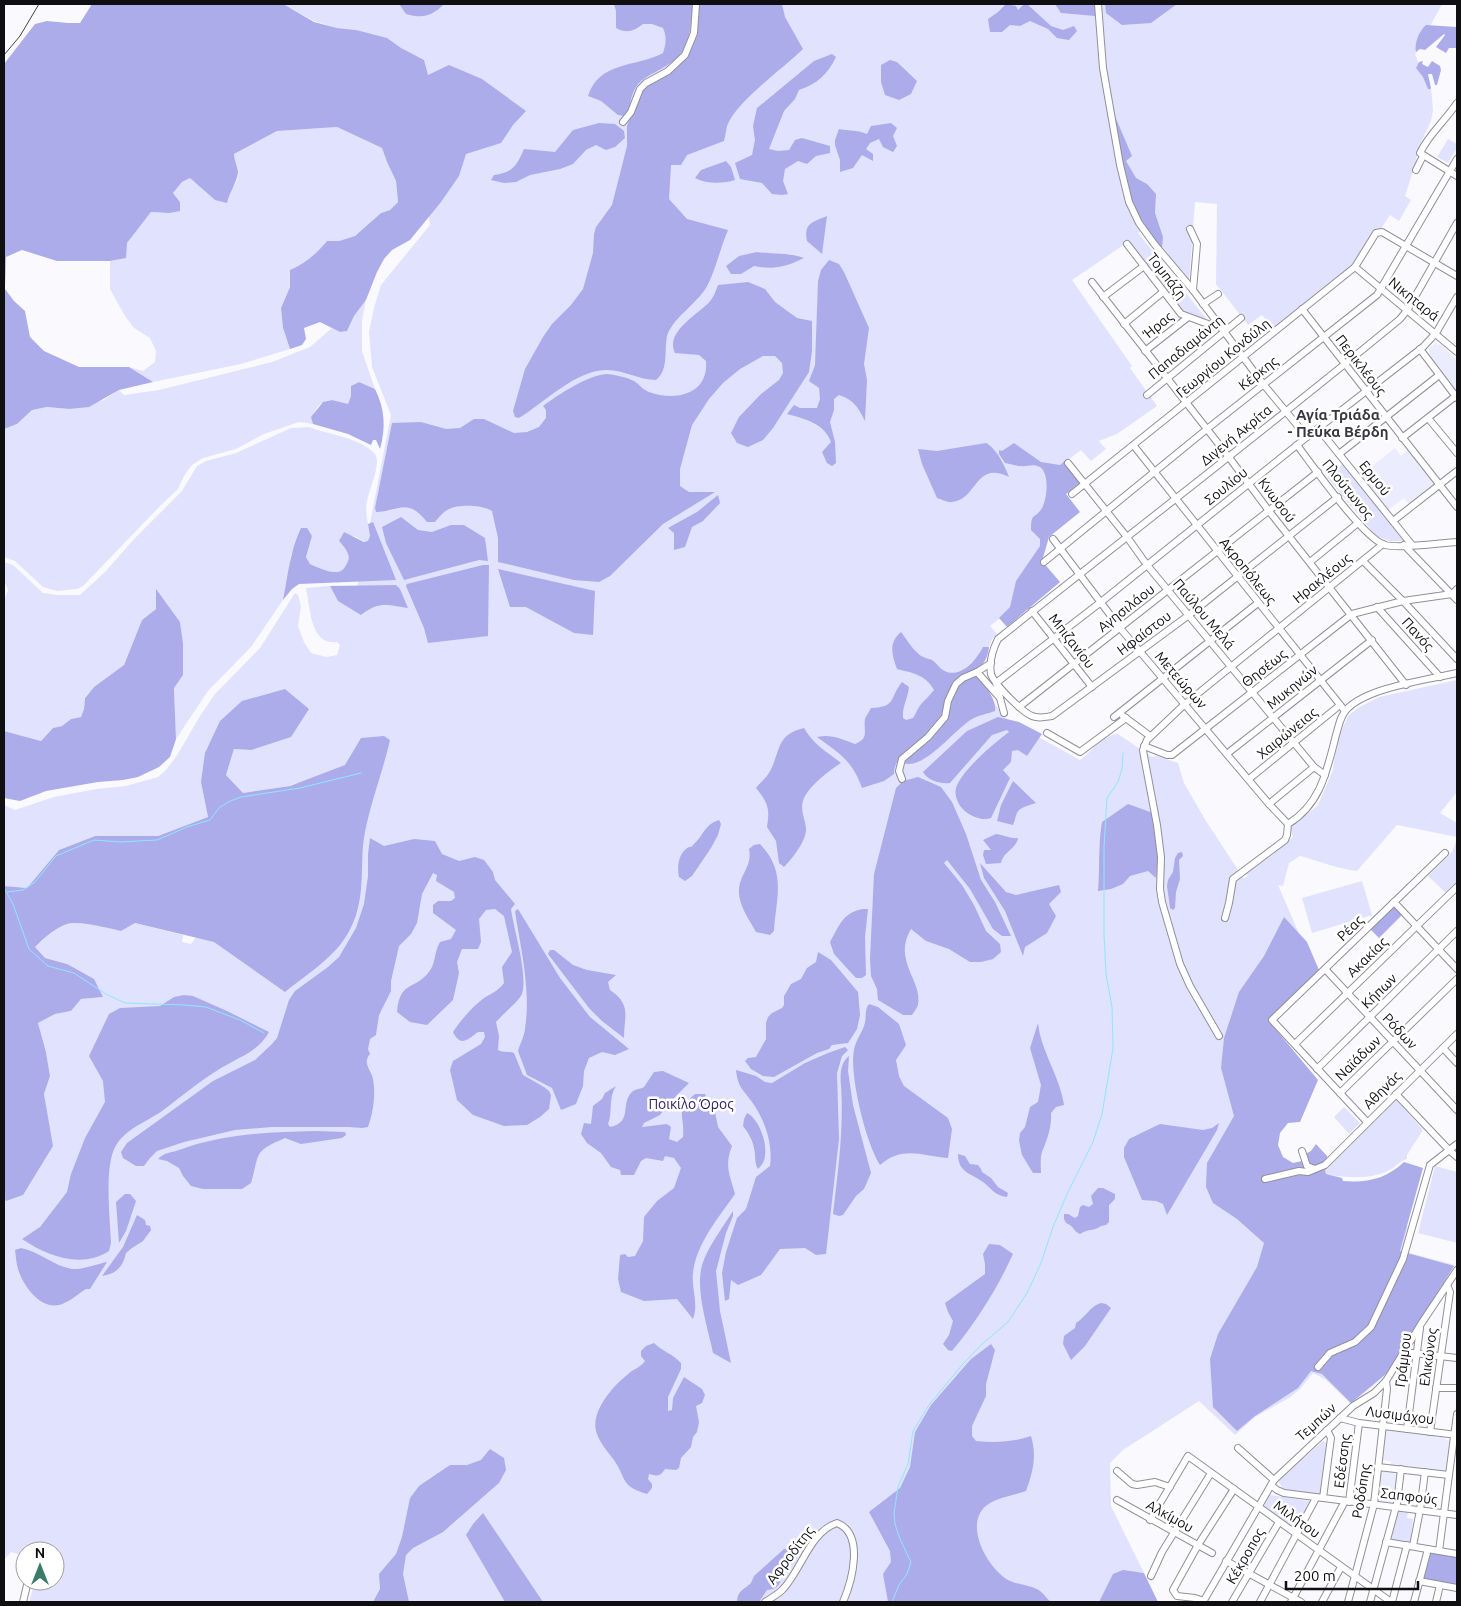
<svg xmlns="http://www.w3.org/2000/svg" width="1461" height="1606" font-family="Ubuntu,sans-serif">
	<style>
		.built { fill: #ebecfd }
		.green { fill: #e1e2fd }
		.forest { fill: #acaceb }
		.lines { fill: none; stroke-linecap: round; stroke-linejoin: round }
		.stream { stroke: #8fe7fd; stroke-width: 1 }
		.minor-casing { stroke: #909099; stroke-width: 8 }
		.minor { stroke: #fff; stroke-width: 6 }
		.rail { stroke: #434346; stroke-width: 1 }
		.labels { text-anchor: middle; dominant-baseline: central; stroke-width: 5; stroke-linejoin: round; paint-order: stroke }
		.street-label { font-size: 14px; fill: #0f0f12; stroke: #fff }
		.park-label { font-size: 14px; fill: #271961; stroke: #fff }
		.neighbourhood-label { font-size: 15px; font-weight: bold; fill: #37373f; stroke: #fff }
	</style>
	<rect width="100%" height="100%" fill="#fafafe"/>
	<g class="built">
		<polygon points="1436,343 1438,345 1440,344 1457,360 1456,391 1454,391 1428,355 1430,353 1429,348"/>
		<polygon points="1395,448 1401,456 1408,450 1435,484 1409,504 1404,498 1388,510 1361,475"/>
		<polygon points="1386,1429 1434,1435 1437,1438 1442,1436 1446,1440 1451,1441 1447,1471 1430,1470 1428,1467 1428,1469 1391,1465 1391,1461 1382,1460"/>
		<polygon points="1380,1469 1395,1471 1395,1474 1398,1474 1394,1503 1376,1501"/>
	</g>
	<g class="green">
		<path d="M275 4H1442L1415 54 1428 88H1431L1433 110 1431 121 1416 153 1417 156 1416 159 1418 160 1413 171 1405 196 1411 200 1399 221 1390 215 1380 230H1375L1352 266 1274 329 1262 315 1248 325 1216 284 1217 204 1195 202 1189 283 1147 227 1138 233 1209 322 1182 313 1128 242 1072 280 1132 366 1130 368 1157 406 1117 434 1099 441 1106 449 1091 461 1081 450 1065 462 1041 561 1059 583 1000 618 990 626 997 634 992 639 989 647 983 648 978 657 965 668 1008 720 1080 760C1094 750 1100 736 1118 734L1152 757 1157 756 1178 763 1184 783 1206 821 1244 879 1248 875 1245 874 1271 856 1293 837 1290 828 1318 805 1333 770 1335 752 1339 736 1348 716 1358 708 1379 697 1457 680V792L1440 813 1457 823V837L1397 825 1357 871C1338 869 1320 861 1300 856L1289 863 1283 886 1278 885 1314 968 1263 1019 1277 1130V1159L1324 1192 1408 1227 1402 1251 1455 1265 1387 1374 1351 1404 1326 1380 1313 1373 1300 1389 1289 1398 1255 1417 1235 1435 1199 1401 1123 1450 1110 1463 1111 1506 1144 1573 1138 1572 1150 1602H29L35 1581H55V1551H25V1556L11 1552 4 1560V1187L49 1126 44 1094 50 1076 46 1052 38 1023 55 1014 71 1011 81 999 103 997 67 964 45 958 35 947C44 939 55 928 67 924 79 920 108 928 121 931L135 923 183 935 182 942 191 944 287 813 296 783 289 786 243 793 226 775 234 749 251 750 285 689 201 782 208 817 158 836H95L59 850 27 888 4 886V805L15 810 54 797 96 789 126 786 158 777 166 770 176 757 200 716 215 694 260 648 295 593 298 595 301 606 298 626 304 642 311 653 327 657 337 655 340 645 337 642C310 646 310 607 306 588L330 586 338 601 355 598 366 542 354 536 339 541C345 548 353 556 346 565 344 569 342 572 337 572 329 573 317 567 310 564L306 557 312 536 291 554 288 579 283 600 251 647 208 691 176 739 174 687 183 675V643L180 622 156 590V609L142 620 124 665 94 687 85 697 84 709 81 717 71 719 62 726 53 728 41 741 4 731V601L8 590 4 580V562L13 565 43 593 58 595H80L105 572 135 538 182 491 197 466 206 461 236 453 291 428 309 427C329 435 358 437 374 453 383 460 369 490 367 501 365 509 367 521 369 528L391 415 372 367 369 332 374 308 381 285 430 225 414 113 411 54 356 30 337 28 314 21 285 5Z"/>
		<path d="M337 127 382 148 387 162 396 181 398 202 390 210 381 213 355 236 339 241H327C317 253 305 264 290 270V287L281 308 283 328 290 349 241 364 153 382 129 367 143 371 155 362 156 351 150 338 134 328 125 316 110 289V261L125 258 127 243 151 212 169 213 180 202 173 193 182 182 190 177 215 200C226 194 241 185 238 170 237 164 234 160 234 154L277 131Z"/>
		<polygon points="1448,139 1457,144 1457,148 1448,163 1437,157"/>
		<path d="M366 300 362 320V351L375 389 359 382 351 386V396L348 405C343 404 337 401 331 400 319 400 311 414 313 424L299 422 264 434 236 449 203 458 192 465 184 476 178 489 160 506 83 586 77 589 57 591 43 587 15 561 4 557V429L17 424 32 410 47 407 69 409 104 400 119 390 124 395 159 390 272 362 310 347 332 328 340 332 347 331 354 316Z"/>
		<polygon points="1343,464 1406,541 1390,541 1376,536 1327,477"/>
		<polygon points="1457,839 1457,884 1447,894 1428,876 1452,852"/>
		<polygon points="1362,881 1372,915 1312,933 1302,898"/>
		<path d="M1394 1100H1396L1423 1130 1407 1155V1159C1399 1161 1397 1166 1391 1169 1374 1180 1345 1178 1326 1174L1325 1170 1331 1164Z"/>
		<polygon points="1344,1107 1360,1123 1349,1134 1334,1117"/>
		<polygon points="1435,1166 1457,1172 1457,1243 1418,1233"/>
		<polygon points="1323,1441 1327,1443 1320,1494 1284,1490 1278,1481"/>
		<polygon points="1270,1495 1310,1501 1295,1529 1263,1507"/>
		<polygon points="1397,1511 1408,1512 1407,1518 1413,1519 1410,1543 1389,1539"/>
	</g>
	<g class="forest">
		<path d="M92 4H275L285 5 314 22 337 28 356 30 387 38 401 48 424 60 428 75 449 65 482 79 526 111 513 125 501 143 466 154 459 176 441 202 410 240 392 250 384 259 377 272 366 300 354 316 347 331 340 332 320 322 304 328 306 339 302 345 290 349 283 328 281 308 290 287V270C305 264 317 253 327 241H339L355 236 381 213 390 210 398 202 396 181 387 162 382 148 337 127 277 131 234 154C234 160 238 167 238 173 237 182 229 193 227 203L215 200 190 178 182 182 173 193 180 202V211L169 213 151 212 127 243 126 258 110 261H57L22 250 6 257 5 289 14 301 25 311 30 337 44 351 79 367H129L153 382 119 390 89 407 69 409 47 407 32 410 17 424 4 429V64L35 24 47 21 68 23H80Z"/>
		<path d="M399 4H444C432 16 423 19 406 14Z"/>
		<path d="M614 4H693C689 35 692 52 661 69 652 74 642 78 636 87 630 96 631 107 625 116L618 115 601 101 588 96C599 61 637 67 663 53 666 44 667 37 663 28L652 24H643C634 31 627 34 616 28V11Z"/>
		<path d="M698 4H782L785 17 803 49C783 69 736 101 727 126 726 131 725 137 724 141L687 155 681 165H671L669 199 687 219 728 230C721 246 714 275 706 288 696 304 672 319 667 336 664 350 669 370 656 380 639 380 624 370 607 370 577 369 544 403 519 418L515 417 513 411 525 369 543 337 552 324 571 305 583 289 593 253 594 234 596 227 612 205 627 146V126L635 104 641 91 649 84 669 74 688 57 696 34Z"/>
		<polygon points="1006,4 1016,6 1018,10 1024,4 1027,4 1051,26 1063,30 1074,26 1077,31 1069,40 1057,38 1048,29 1030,21 1020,26 1010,25 1002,32 990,32 988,19 998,12"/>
		<polygon points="1055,4 1095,4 1095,16 1061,13"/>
		<polygon points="1105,4 1177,4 1151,23 1122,25 1106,13"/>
		<path d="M1426 25 1457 27V48H1449L1446 53 1436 47 1445 35 1444 34 1425 50 1420 49 1416 52C1414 44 1419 31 1426 25Z"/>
		<path d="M832 54 836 57C828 74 817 84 799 90L795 99 784 111 769 149 778 151 789 150 795 140 802 138 830 146V153L816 156 807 164 798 161 785 169 783 181 788 194 782 195 772 194 762 183 740 179 735 163 752 155 755 140 753 126 757 108 814 61Z"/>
		<polygon points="890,60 897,62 917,81 911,94 899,100 885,95 881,82 881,65"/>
		<polygon points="1423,61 1422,64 1428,67 1432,61 1440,66 1441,70 1437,85 1435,85 1432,74 1428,74 1431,88 1430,89 1428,89 1423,77 1416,68 1419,62"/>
		<polygon points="1114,114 1132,156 1126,161 1136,178 1147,184 1156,194 1155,213 1163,237 1162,249 1146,230 1129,200"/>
		<path d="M599 123 615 124 624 131 625 138 615 147 606 150 596 145 586 150 573 164 560 169 530 175 516 182 504 183 491 180 494 175C513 173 517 165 524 149L555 152 573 130Z"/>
		<path d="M891 123 897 128 893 136 897 146 893 152 883 147 879 139 870 143 866 149 873 154V161L862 155 853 168 840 172V160L835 145V140L839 129C850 131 858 130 867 134L871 126Z"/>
		<path d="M726 161 731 167 735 180C722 184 707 184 695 178L701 170Z"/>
		<path d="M827 216 822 254 807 241C804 223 811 223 827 216Z"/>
		<path d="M757 252C772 254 791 253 804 258 785 267 775 270 754 266L741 274H731L726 266 739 256Z"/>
		<path d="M829 260 839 264 844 272 869 328 864 364 867 380 865 421C858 407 854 400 839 395L834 399V410L830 422 835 442 836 463 832 466 827 463 822 452 831 442C824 423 805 419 787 414L794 405 800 408H817L820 399 819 388 809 381 815 365 818 281 821 270Z"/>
		<path d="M748 282 765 289 775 302 797 318 812 321V351L809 372 773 428 763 440 748 447 737 443 731 433 739 417 761 394 779 380 783 373 782 363 775 356H763L740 369 723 383 709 399 692 425 680 469V486L689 492H715L663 524 610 576 599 582 574 580 498 562V538L492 511C483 505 459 504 449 509 443 512 439 517 435 522H427C407 497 400 511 376 512L375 508 392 423 421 422 446 429 460 428 474 419H484L514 433 527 432 539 427 546 418V410L543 406C558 395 589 374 608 374 616 375 626 377 634 381 639 384 643 390 649 392 676 402 709 394 706 361L699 355 675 353C664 331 701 313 711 300 714 296 716 290 718 285Z"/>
		<path d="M359 382 375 389C385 409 386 428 380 449L376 440H373L371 445 348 434 313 424 311 417 323 402 332 400 348 404 351 396V386Z"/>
		<path d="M986 443C996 448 1005 466 1009 477 975 460 978 499 952 502 948 503 941 499 937 498L922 464 918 449 937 451Z"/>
		<path d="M1014 443 1041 462 1060 465 1065 461 1081 482 1066 494 1080 512 1049 537 1042 561 1060 582 1007 627 999 618 1010 607 1016 581 1040 546V539L1031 530C1031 511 1035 520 1042 508 1047 499 1050 474 1040 467 1033 463 1027 467 1021 466 1016 466 1011 464 1005 463L999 454V450L1002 451Z"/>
		<polygon points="718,495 720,503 703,521 692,527 685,547 674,550 674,533 668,528 697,512"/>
		<polygon points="401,517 418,530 432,532 451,525 464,525 485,538 488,561 479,560 404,580 386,543 382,527"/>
		<path d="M373 522 396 580 299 584 292 589 283 600C288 575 290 551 301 528H307L312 536 306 557 310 564C317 567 329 573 337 572 341 572 344 569 346 565 353 556 345 548 339 541L344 532 364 542 368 541 370 536 368 524Z"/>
		<polygon points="483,565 489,565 488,636 428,643 424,628 406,586 407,584"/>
		<polygon points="498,569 595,591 593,635 574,633 526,607 510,607"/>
		<path d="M396 585 400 589 408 608C387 605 379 601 361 615L338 601 330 586Z"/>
		<polygon points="156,589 180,622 183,643 183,675 174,688 176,739 170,757 159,767 138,777 123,780 98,782 46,791 20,801 4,798 4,731 41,741 53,728 62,726 71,719 81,717 84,709 85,698 94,687 124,665 142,620 156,609"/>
		<path d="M901 632C907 640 913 650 921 656 925 658 929 659 932 660 938 664 940 670 947 672 962 677 977 659 983 647H989C986 675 964 670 951 687 945 696 947 707 942 716 938 724 928 734 922 740 910 750 894 756 894 774L884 781 862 788C852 760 840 754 817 737 832 734 841 739 855 744 870 738 863 731 865 719 866 716 869 712 871 708 897 707 889 698 902 682L909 687C908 698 902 707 903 718L906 720 913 718C916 714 918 707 922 703 926 699 930 695 934 690 926 675 913 673 897 669 892 655 888 643 901 632Z"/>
		<path d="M975 674C983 684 997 698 995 711 987 714 979 715 972 719 955 729 923 771 904 763V760L946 718 957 684Z"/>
		<path d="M285 689 309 709 291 737 251 750 234 749 226 775 243 793 290 786 345 765 361 738 384 736 390 740C383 771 371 801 365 832 361 851 363 870 361 889 356 945 324 961 285 992L214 942 135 923 121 931C108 928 79 920 67 924 55 928 43 939 35 947L45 958 67 964 94 979 103 997 81 999 71 1011 55 1014 38 1023 46 1052 50 1076 44 1094 53 1146 23 1195 6 1201 4 1197V886L27 888 59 850 95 836H158L208 817 201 782 205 753 220 721 242 701Z"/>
		<path d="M998 717 1019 722 1042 734 1027 756 1018 750 1012 751 1011 762 1003 770 1010 778 991 818C983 821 973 817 966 812 959 807 954 797 956 788 961 771 994 743 1009 732L1007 730 992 735 950 783C941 784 928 781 923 772L967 731Z"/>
		<path d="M804 728C814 745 826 751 841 763 829 771 807 787 803 801 800 810 805 819 806 828 807 840 792 859 784 867L779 863 776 841 767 827C770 808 768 803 756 788 760 783 766 778 769 773 781 752 775 735 804 728Z"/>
		<path d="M918 777 941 787 952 802 966 834 981 880 995 902 1011 936H1002L993 929 970 889 947 860 944 863 962 885 974 905 986 931 1000 944 1001 952 993 959 981 962H970L949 949 926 941 911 929C892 960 923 981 918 1005 917 1008 914 1012 912 1015H903L878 1000 877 989 871 976 870 959 874 874 896 788 903 781Z"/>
		<path d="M1013 781 1036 803C1031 805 1019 807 1017 813 1015 817 1015 821 1013 825L997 821 1001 805Z"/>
		<path d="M1128 804 1153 813 1158 860 1156 878 1148 871 1130 876 1123 884 1111 889 1098 891C1100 868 1098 845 1102 822Z"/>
		<path d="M719 820 721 824 718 835 711 848 692 876 685 881 679 877C677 867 678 855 687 848 691 846 691 848 694 844 704 835 704 825 719 820Z"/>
		<path d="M996 834C1004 835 1011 839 1018 838 1017 848 1003 852 1001 863L986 864 983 855 984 850H991L983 840Z"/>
		<path d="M370 838 384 846 414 839 435 841 442 854 459 861 475 857 484 860 493 872 495 880 515 904 511 909C514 931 528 974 522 994 519 1001 502 1015 496 1022L499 1036 498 1050C504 1053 508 1051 514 1053L523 1075 544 1087 549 1091 551 1095 549 1109 540 1117 527 1125 504 1126 473 1115 457 1100 450 1070 453 1061 481 1044 485 1037 484 1032H478C468 1039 461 1048 453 1032 461 1020 472 1007 484 998 492 993 498 991 504 983L502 967 512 952 504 916 495 909 486 910 479 919 481 942 478 949H462L457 962 459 973 453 1000 427 1025 410 1022 397 1012C400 980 414 991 429 972 436 963 434 952 440 942L451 939 456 930 433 913V905L438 901H451L455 898 454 892 436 881 437 875 433 873 422 894 417 923 411 934 399 946 391 981V991L379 1015 376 1035 370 1039 368 1049 370 1054C362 1063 371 1070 373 1079 376 1095 373 1113 368 1127L362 1128 348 1127H272L235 1130 184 1142 157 1151 150 1158 144 1166H136L123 1158 121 1152 127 1143 213 1081 255 1060 272 1044 277 1038 289 1000 295 991 328 967 339 957 356 928 364 904 368 876V854Z"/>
		<path d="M760 844C787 872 776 897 774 931L770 935 756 932C748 917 735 901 740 883 744 870 752 864 749 849L754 845Z"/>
		<polygon points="1182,852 1183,856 1179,860 1180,879 1176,892 1175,908 1173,910 1170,908 1167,886 1168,880 1173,872 1175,858 1178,853"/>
		<polygon points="980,863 1006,892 1016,895 1059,885 1061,892 1049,904 1056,916 1047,933 1025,947 1023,956 1005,911 984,878"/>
		<polygon points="1394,906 1402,915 1379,938 1369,928"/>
		<path d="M518 909 560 978 590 1017 629 1049 615 1055 602 1052 589 1058 584 1071 583 1086 576 1104 561 1110 552 1088 527 1075 518 1051C520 1044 524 1037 525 1029 531 989 521 951 515 911Z"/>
		<path d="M863 909H868L865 937 866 975 862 978H856L834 954 830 942C840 925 842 913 863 909Z"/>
		<path d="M1284 917 1307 942 1319 970 1268 1020 1318 1080 1300 1122 1288 1123 1280 1133 1278 1145 1283 1157 1293 1163 1302 1161 1305 1154 1311 1151 1316 1144 1327 1156V1168L1325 1170 1326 1174 1342 1178 1343 1181C1367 1183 1386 1179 1404 1162L1423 1168 1400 1251 1454 1266 1387 1373 1351 1403 1322 1374 1311 1371 1298 1388 1255 1416 1237 1431 1213 1407 1210 1359 1218 1334 1257 1267 1264 1243 1237 1219 1213 1203 1206 1187 1207 1163 1234 1116 1221 1068 1224 1038 1239 992 1264 956Z"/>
		<path d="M550 950H554L573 965 587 970 616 975 608 982 610 990C632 1005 624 1016 624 1038L602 1021 589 1008 548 954Z"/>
		<polygon points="818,952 831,960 858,992 860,1015 857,1029 848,1043 832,1045 829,1049 817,1053 774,1077 763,1076 751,1069 745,1061 748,1058 756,1057 766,1039 766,1023 768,1017 772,1013 782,1008 784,1005 784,996 791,984 801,979 807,968 816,962"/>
		<path d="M184 995 193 996 227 1011 269 1032C259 1051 239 1057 221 1068 200 1081 182 1096 162 1111 145 1123 121 1130 113 1152 105 1175 110 1218 111 1243L109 1251C81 1269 47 1256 22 1239L40 1227 67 1192 71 1174 85 1138 105 1102 103 1081 89 1056 109 1014 120 1008 160 1006 174 997Z"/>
		<path d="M869 1004 878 1007 899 1024 906 1045 896 1060 899 1076 904 1086 948 1118 952 1129 948 1158C921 1156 903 1145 880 1165 866 1143 849 1075 854 1050 855 1042 861 1034 864 1026 867 1018 864 1010 869 1004Z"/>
		<path d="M1038 1023C1041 1052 1060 1076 1064 1105L1056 1107 1051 1113C1052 1127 1047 1140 1042 1152 1040 1158 1041 1166 1041 1173H1033L1022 1155 1019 1141 1020 1133 1025 1127 1030 1107 1038 1102 1041 1085 1030 1048Z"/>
		<path d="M845 1047 848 1050 842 1056 837 1073 839 1139 826 1254 816 1255 805 1248 780 1249 761 1275 738 1285 731 1280 729 1299 725 1301 722 1273 726 1252 737 1218 746 1209 756 1177 770 1166C773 1144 765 1120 752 1102 743 1089 738 1088 736 1070L756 1076 765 1082 772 1083 805 1063 828 1053Z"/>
		<path d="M849 1056 848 1071 853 1105 871 1173 864 1189 856 1196 843 1215 839 1216 833 1214C838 1171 844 1129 841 1085 840 1075 840 1063 849 1056Z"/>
		<path d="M663 1071 689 1083 673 1099 660 1115 644 1123 642 1127 667 1124 671 1127 669 1139 677 1142 683 1137C685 1114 674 1112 695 1094H705L715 1112 718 1127 732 1146C724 1166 730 1175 735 1194 719 1217 696 1244 693 1273 691 1288 699 1304 693 1319L677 1299 644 1301 621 1292 618 1279 620 1255 625 1254 628 1257 635 1256 643 1241 644 1217 657 1201 674 1188 681 1168 674 1158 665 1156 663 1161 646 1158 641 1161 634 1175H621L620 1170 611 1167 601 1153 587 1143 581 1134 584 1123 591 1124 593 1106 602 1099 605 1093 616 1086C608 1098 613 1112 608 1124L610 1127C634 1122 619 1103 633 1091 636 1089 641 1089 644 1087L654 1072Z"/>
		<path d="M747 1113C759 1119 767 1142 765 1155 765 1161 762 1165 758 1169 754 1162 756 1156 754 1148 753 1141 748 1132 743 1126L744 1119Z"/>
		<polygon points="1219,1123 1217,1130 1167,1215 1163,1204 1156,1201 1142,1200 1124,1157 1124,1148 1129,1139 1160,1124 1203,1130 1212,1128"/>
		<path d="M315 1131 345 1132 346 1135 342 1138 301 1144 285 1138C253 1152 260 1152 251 1183L242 1189H203L191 1186 183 1176 179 1168 167 1161 158 1159C165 1152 171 1153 179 1150 223 1134 269 1132 315 1131Z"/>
		<path d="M958 1154 965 1156 970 1164 978 1165 981 1169 982 1172 991 1178 998 1187 1008 1193 1007 1197C995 1196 991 1188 983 1182 971 1173 958 1173 958 1154Z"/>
		<path d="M1098 1188H1103L1115 1194V1199L1109 1205V1222L1106 1225 1101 1226C1095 1231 1087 1229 1080 1234 1074 1232 1073 1225 1066 1223L1064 1219V1214H1068L1075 1218 1078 1216 1080 1207 1083 1205 1089 1207 1093 1204 1091 1196Z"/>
		<polygon points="125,1194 130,1194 136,1201 126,1231 119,1243 116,1202"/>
		<path d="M733 1211V1216L726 1233 716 1271 720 1311 731 1363 713 1353C708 1328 695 1291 702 1265 707 1248 723 1227 733 1211Z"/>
		<path d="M137 1215 145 1220 146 1225 150 1226 151 1230 143 1241 132 1248 126 1253C123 1267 116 1274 102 1276L123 1247Z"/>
		<path d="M989 1244 1000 1245 1013 1254C997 1289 977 1321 952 1351L948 1350 943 1344 949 1335 953 1321 948 1312 945 1303 985 1274V1264L983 1254Z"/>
		<path d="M21 1248C39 1251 53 1266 72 1269 82 1270 97 1264 107 1262L90 1289H86C78 1294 68 1303 59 1305 39 1309 23 1285 18 1269 16 1263 16 1256 15 1250Z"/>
		<path d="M1101 1303 1106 1304 1111 1308 1085 1346 1071 1360 1063 1344 1064 1336 1075 1328 1076 1323C1086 1317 1090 1306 1101 1303Z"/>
		<path d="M654 1343C662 1351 673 1354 681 1363V1369L668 1397V1411L672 1410 673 1398 684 1377 702 1389 705 1395 702 1403 696 1406 699 1422 697 1432 693 1437 691 1447 681 1458 679 1468 676 1470 665 1469C660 1477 657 1476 649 1474L648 1479 652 1484V1488L647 1494C620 1486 627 1479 614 1460 608 1452 600 1443 597 1434 589 1413 612 1387 627 1375 633 1369 640 1368 645 1361L641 1356V1351L646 1346Z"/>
		<path d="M991 1344 995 1350 986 1384V1396L972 1426V1436L976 1441C995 1443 1013 1442 1031 1436 1037 1456 1033 1472 1026 1491 1015 1495 1000 1497 990 1503 961 1520 986 1567 1008 1580 1017 1585 1032 1585 1040 1591 1044 1594 1047 1599 1051 1602H888L883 1574 891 1562 890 1551 869 1512 900 1488 910 1467 915 1432 931 1405 971 1359Z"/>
		<polygon points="490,1449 504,1458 506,1470 499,1483 443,1532 413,1548 406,1555 403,1574 409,1602 373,1602 380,1589 379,1574 396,1554 402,1537 410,1498 419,1486 450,1465 467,1465 481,1460"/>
		<polygon points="483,1513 543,1602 505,1602 466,1535 473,1524"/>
		<path d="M784 1549H790L797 1554 795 1560 785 1566 784 1572 781 1575C781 1585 777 1589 767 1590L759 1602H730L737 1601C738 1590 744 1590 751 1583L754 1576Z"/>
		<polygon points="1429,1553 1457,1557 1457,1585 1422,1579"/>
		<polygon points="1123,1570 1144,1573 1158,1602 1099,1602 1113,1574"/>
	</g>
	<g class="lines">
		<g class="stream">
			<polyline points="4,888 13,904 29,949 48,966 74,973 106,994 125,1003 185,1005 206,1007 240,1020 264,1033"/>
			<polyline points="7,892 23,890 35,882 56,856 94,840 120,842 157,840 187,827 210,820 219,808 228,802 241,797 300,788 361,773"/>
			<polyline points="892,1602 899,1585 907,1574 911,1562 900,1539 895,1524 894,1513 898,1487 908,1464 913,1431 929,1405 962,1365 981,1345 1008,1322 1027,1293 1041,1263 1053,1227 1067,1194 1093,1142 1102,1114 1113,1048 1112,1007 1106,974 1104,934 1104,847 1107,798 1118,782 1122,769 1123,753"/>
		</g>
		<defs>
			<g id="minor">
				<polyline points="1098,4 1103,68 1120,165 1129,202 1139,223 1155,245 1193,290 1264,385 1307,437"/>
				<path d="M1457 103C1445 121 1429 134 1420 153L1457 176"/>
				<polyline points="623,122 631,112 640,89 646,83 668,71 685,55 694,33 696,4"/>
				<polyline points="1416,170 1423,156"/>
				<polyline points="1190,229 1197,244 1193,290"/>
				<polyline points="1127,244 1181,314 1216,327 1220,325"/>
				<polyline points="1355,267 1457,352"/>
				<polyline points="1092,282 1228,456 1269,511 1406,685"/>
				<polyline points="1103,297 1144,266"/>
				<polyline points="1203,304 1218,294"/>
				<polyline points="1302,309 1457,507"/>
				<polyline points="1124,324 1163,292"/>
				<polyline points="1420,349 1457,398"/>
				<polyline points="1145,351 1187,318"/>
				<polyline points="1147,395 1241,318"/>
				<polyline points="1428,418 1457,453"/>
				<polyline points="1318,428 1412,545"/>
				<polyline points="1402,438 1457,395"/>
				<path d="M1297 445C1313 466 1363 538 1385 545 1400 549 1440 543 1457 542"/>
				<polyline points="1134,446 1345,711"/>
				<polyline points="1339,454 1438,376"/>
				<polyline points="1068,463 1127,537 1147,565 1314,767 1325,775"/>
				<polyline points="1072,494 1355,267 1376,233 1382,232 1457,276"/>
				<path d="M1338 497 1189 615 1052 716C1045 717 1039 719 1032 716 1022 712 994 684 991 674 989 663 993 649 998 639 1132 532 1268 428 1400 319L1408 309 1457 223"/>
				<polyline points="1393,521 1457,471"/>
				<polyline points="1053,539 1120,628 1269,804 1288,824"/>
				<polyline points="1404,545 1457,600"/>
				<polyline points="1363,561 1403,601 1457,659"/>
				<polyline points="1044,562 1207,429 1377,295 1457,159"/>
				<polyline points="1310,562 1358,523"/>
				<polyline points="1377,607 1440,677"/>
				<polyline points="1032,611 1092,687"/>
				<polyline points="991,663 977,672 1000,698"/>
				<polyline points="1019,707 1318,472"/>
				<polyline points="1004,713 996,683 1101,602 1307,437 1423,347 1436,333 1457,297"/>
				<polyline points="1123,716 1150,736"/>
				<polyline points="1114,717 1258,603"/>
				<polyline points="1047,733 1080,752 1126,718"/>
				<polyline points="1144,746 1167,755 1172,755 1352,614 1403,601 1452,594 1457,589"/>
				<polyline points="1228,753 1372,640"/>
				<polyline points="902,779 899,771 902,759 928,737 945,717 948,701 956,684 963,678 977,672"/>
				<polyline points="1249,779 1340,705"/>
				<polyline points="1269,804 1314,767"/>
				<path d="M1288 824C1321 804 1327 770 1336 735 1339 726 1340 715 1348 708 1370 687 1427 680 1457 673"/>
				<polyline points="1394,902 1457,969"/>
				<polyline points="1225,918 1229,903 1233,879 1285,840 1287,835 1288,824"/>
				<polyline points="1325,969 1457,1110"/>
				<polyline points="1219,1036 1190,986 1180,964 1162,902 1160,889 1161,857 1157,825 1144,756 1143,750 1147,740 1185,704 1383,544"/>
				<polyline points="1295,1044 1457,887"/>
				<polyline points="1443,1048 1457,1063"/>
				<polyline points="1317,1069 1457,931"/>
				<polyline points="1340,1093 1457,979"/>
				<polyline points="1396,1094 1450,1151 1457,1157"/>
				<polyline points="1367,1122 1272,1020 1445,853"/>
				<polyline points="1302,1151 1307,1166 1315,1169"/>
				<polyline points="1265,1179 1299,1171 1308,1172 1325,1165 1457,1034"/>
				<polyline points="1404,1352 1457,1358"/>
				<polyline points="1318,1367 1330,1353 1355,1342 1371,1327 1403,1259 1430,1165 1457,1144"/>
				<polyline points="1436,1388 1457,1388"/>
				<polyline points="1340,1418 1359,1423 1457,1435"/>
				<polyline points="1407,1429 1420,1328"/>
				<polyline points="1430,1432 1450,1292 1447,1285"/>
				<polyline points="1238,1448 1274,1480"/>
				<polyline points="1378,1467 1449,1475"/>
				<polyline points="1117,1471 1132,1484 1137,1485 1155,1482 1170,1487"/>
				<polyline points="1271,1485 1277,1490 1284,1493 1457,1515"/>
				<polyline points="1323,1498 1331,1438 1327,1430"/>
				<polyline points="1117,1500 1212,1553"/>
				<polyline points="1349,1502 1359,1423"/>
				<polyline points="1150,1520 1188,1456 1391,1602"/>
				<polyline points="1386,1542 1457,1554"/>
				<polyline points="1413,1546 1420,1510 1425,1472"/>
				<polyline points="1439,1551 1457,1414"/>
				<polyline points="1226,1561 1301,1602"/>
				<polyline points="1151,1576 1162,1552 1211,1473"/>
				<polyline points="1419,1581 1457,1588"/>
				<polyline points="1204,1601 1195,1598 1177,1596 1173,1590 1198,1545 1234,1489"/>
				<polyline points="23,1602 28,1581"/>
				<path d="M765 1602C771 1598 779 1594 784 1588 802 1568 810 1532 837 1523 865 1534 852 1581 843 1602"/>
				<polyline points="1203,1602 1274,1480 1353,1406 1374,1393 1386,1381 1421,1324 1457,1270"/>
				<polyline points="1232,1602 1279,1522"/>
				<polyline points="1260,1602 1316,1498"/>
				<polyline points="1291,1602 1345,1501"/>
				<polyline points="1322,1602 1341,1567"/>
				<polyline points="1348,1602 1374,1504 1387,1389 1386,1381"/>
				<polyline points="1370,1602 1397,1503 1401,1469"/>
				<polyline points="1392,1602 1407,1545"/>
				<polyline points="1414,1602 1428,1549"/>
				<polyline points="1436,1602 1440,1585"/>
			</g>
		</defs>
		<use href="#minor" class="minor-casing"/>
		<use href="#minor" class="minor"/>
		<polyline class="rail" points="4,55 20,36 39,4"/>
	</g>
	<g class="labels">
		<g class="street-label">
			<text transform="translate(1167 276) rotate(53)">Τομπάζη</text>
			<text transform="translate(1414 299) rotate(39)">Νικηταρά</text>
			<text transform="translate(1158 325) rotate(-39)">Ήρας</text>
			<text transform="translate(1186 347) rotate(-39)">Παπαδιαμάντη</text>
			<text transform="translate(1223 358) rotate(-39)">Γεωργίου Κονδύλη</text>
			<text transform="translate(1361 365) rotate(52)">Περικλέους</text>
			<text transform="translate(1258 373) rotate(-38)">Κέρκης</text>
			<text transform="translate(1236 435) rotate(-39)">Διγενή Ακρίτα</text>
			<text transform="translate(1375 478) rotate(51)">Ερμού</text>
			<text transform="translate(1226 486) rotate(-39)">Σουλίου</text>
			<text transform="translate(1348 489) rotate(51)">Πλούτωνος</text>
			<text transform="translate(1277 500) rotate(53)">Κνωσού</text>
			<text transform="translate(1248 571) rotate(51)">Ακροπόλεως</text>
			<text transform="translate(1322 578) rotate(-39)">Ηρακλέους</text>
			<text transform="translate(1126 608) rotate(-38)">Αγησιλάου</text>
			<text transform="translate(1204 614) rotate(50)">Παύλου Μελά</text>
			<text transform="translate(1144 633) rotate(-37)">Ηφαίστου</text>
			<text transform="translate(1418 634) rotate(48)">Πανός</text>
			<text transform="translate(1072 641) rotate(52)">Μπιζανίου</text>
			<text transform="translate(1264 668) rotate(-38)">Θησέως</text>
			<text transform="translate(1181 680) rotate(49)">Μετεώρων</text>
			<text transform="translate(1292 687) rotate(-39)">Μυκηνών</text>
			<text transform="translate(1287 733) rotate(-39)">Χαιρώνειας</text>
			<text transform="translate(1350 928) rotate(-44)">Ρέας</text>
			<text transform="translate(1367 957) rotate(-44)">Ακακίας</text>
			<text transform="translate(1379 991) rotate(-44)">Κήπων</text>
			<text transform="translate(1400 1031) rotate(47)">Ρόδων</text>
			<text transform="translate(1358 1058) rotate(-44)">Ναϊάδων</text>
			<text transform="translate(1382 1090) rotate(-45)">Αθηνάς</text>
			<text transform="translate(1428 1357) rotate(-82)">Ελικώνος</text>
			<text transform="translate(1403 1360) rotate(-83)">Γράμμου</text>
			<text transform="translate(1400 1415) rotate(7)">Λυσιμάχου</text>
			<text transform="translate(1316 1422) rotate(-42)">Τεμπών</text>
			<text transform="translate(1342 1461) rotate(-83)">Εδέσσης</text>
			<text transform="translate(1361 1491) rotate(-81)">Ροδόπης</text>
			<text transform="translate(1409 1496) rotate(7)">Σαπφούς</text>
			<text transform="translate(1170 1516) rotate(29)">Αλκίμου</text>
			<text transform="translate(1297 1519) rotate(36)">Μιλήτου</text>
			<text transform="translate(790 1555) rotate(-53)">Αφροδίτης</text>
			<text transform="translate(1245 1556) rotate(-60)">Κέκροπος</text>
		</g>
		<g class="park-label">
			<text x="691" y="1104">Ποικίλο Όρος</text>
		</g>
		<g class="neighbourhood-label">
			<text x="1338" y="414">Αγία Τριάδα<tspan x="1338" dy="17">- Πεύκα Βέρδη</tspan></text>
		</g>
	</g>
	<rect width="1461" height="1606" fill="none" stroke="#0f0f12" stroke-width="10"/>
	<g transform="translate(40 1566)"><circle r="24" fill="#ffffff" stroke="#9f9fa0"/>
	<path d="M0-4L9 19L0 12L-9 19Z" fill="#3a7b6a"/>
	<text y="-8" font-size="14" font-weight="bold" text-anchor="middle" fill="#0f0f12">N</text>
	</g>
	<path d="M1286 1581v8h132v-8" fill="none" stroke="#0f0f12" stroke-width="2.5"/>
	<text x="1294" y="1581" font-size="15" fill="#0f0f12" stroke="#ffffff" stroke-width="4" paint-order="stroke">200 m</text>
</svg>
